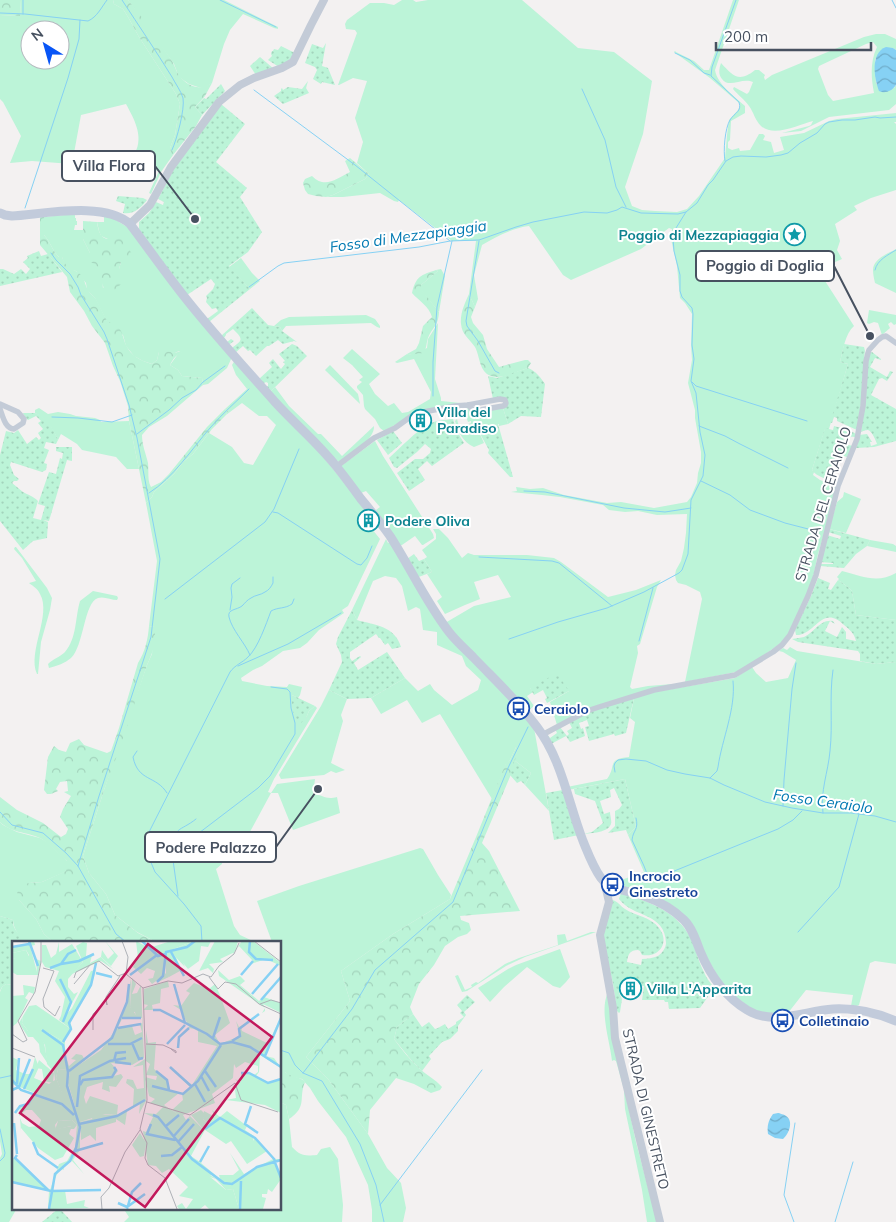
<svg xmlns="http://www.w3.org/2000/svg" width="896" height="1222" font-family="Mulish,sans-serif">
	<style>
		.grass { fill: #bcf4d8; fill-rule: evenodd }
		.forest { fill: url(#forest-crowns) }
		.garden { fill: url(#garden-dots) }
		.water { fill: url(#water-waves) }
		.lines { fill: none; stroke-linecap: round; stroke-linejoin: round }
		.stream { stroke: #86d1f4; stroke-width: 1 }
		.minor { stroke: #c3cbd7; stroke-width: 5.5 }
		.tertiary { stroke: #c3cbd7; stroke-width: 8 }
		.secondary { stroke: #c2cbdb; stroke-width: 9 }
		.labels { text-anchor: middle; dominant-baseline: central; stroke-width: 4; stroke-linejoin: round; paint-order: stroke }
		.culture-label { font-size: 14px; font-weight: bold; fill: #0d838f; stroke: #fff; text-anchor: start }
		.street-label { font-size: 14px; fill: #475160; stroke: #fff }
		.transit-label { font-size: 14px; font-weight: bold; fill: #164399; stroke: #fff; text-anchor: start }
		.water-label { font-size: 15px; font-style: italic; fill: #0179b2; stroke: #fff }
		.inset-river { fill: none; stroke: #86d1f4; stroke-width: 2.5 }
		.inset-road { fill: none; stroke: #aeb1b7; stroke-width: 1 }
		.view { fill: #c2185b; fill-opacity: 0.15; stroke: #c2185b; stroke-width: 2.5 }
		.inset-edge { fill: none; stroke: #475160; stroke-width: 2.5 }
		.leader { fill: none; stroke: #475160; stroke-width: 2 }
		.callout-dot { fill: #475160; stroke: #fff; stroke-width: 2 }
		.callout { fill: #fff; stroke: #475160; stroke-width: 2 }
		.callout-label { font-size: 15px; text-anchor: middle; font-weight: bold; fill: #475160 }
	</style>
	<defs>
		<pattern id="forest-crowns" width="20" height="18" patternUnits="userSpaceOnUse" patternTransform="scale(1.25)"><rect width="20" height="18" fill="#bcf4d8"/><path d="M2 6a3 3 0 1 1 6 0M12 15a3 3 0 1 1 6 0" fill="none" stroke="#a3d3bc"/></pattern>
		<pattern id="garden-dots" width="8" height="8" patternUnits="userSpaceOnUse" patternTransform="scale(1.25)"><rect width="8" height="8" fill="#bcf4d8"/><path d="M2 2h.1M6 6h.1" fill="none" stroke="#a3d3bc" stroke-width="1.8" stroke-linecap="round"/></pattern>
		<pattern id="water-waves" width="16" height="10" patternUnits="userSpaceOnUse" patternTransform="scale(1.25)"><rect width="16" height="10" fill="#86d1f4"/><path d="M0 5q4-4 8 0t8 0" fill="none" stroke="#6facc9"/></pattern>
	</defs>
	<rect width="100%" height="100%" fill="#f3f1f1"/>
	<g class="grass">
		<path d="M21 0H113L114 4 123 9 128 17 139 37 176 94 180 104 175 135 170 148 171 152 173 155 161 172 151 194 149 193 159 171 124 164C127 161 132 157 135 153 144 136 134 119 126 104L81 115 72 164 32 161 10 163 21 136 3 102 0 99V15L20 16ZM30 30H60V60H30Z"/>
		<polygon points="128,0 224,0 278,27 278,29 274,28 243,14 230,30 224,44 212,83 204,88 198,87 189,84 179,77 174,64"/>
		<path d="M402 0H413L416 2 428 0H522L578 48 614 52 652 81 643 134 625 187 632 206 642 210 655 211 677 212 687 209 699 196 725 158 727 135 729 120 738 110 740 106 739 103 710 78 674 52 675 51 676 52 694 61 704 70H709L733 0H739L715 70C717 84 735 97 745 106V113L731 121 730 140 728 142V148L732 150 739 148 740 151 750 150 759 134H763L765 136 763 140 771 142 774 153 784 150 780 137 804 133 829 121 837 119 896 113V122H894L896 124V190L871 198 854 206 857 210 835 224 840 241 837 250 842 259 833 263 835 270 825 272 813 253H810L809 256 854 326C845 334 843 350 840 362L848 364 829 429H825L812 470 814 472 813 475 820 480 835 486 836 489 834 500 818 554 813 578 807 595 787 636 781 643 757 660 736 672 685 682 702 599 700 592 686 585 678 583 676 580 675 575 676 570 681 561 684 548 686 533 687 514 657 515 638 511 625 512 609 510 603 505 560 497 542 495 511 492 517 491 516 487 530 489 543 488 564 495 607 503 621 502 654 508 687 502 691 497 697 483 698 473 701 463V452L695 418V410L688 383 692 360 691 346 692 314 685 303 680 298 677 266 671 239 672 229 669 228 641 249 571 280 563 275 529 226C512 228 496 237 482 245L474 275 478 299 475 307 469 294 476 241H452L399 200 398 202 394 201 380 193 343 197H326L333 195 365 179 369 174 357 163 363 142 355 118 367 81 353 78 339 85H338L357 33 355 30 346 29 345 24 347 20 370 3H384L394 5Z"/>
		<path d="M876 34H885L896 39V50L893 48 875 59 876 84 894 88 896 85V104L889 110 829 117 801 131 782 133 809 126 811 125 813 121C800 124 774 138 761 126 755 120 754 113 749 106 745 100 738 95 733 89L734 87 747 94 749 92 753 82C742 77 729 89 722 79 718 74 719 69 721 63 733 76 739 83 755 70H759L765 75 764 77 765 80 772 75 864 37ZM873 42 877 47C870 61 871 78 874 93L833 101 828 95 818 69 819 66 866 44Z"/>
		<path d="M75 214V218H76V221H77V225H75L74 230H83V239L95 263 101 271 103 288 119 269 121 262 108 239 101 236 99 231 97 222H104V215L109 216 129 228 232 357 227 368 208 384 203 385 202 378 182 376 178 370 170 365 178 354 182 352 179 351 175 353 159 352 157 360 152 364 143 361 134 356 126 346 123 335 107 322 95 298 87 290 86 283 76 271 71 270 65 266 62 257H59C52 250 51 243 44 235V217Z"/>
		<path d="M896 249V293L875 283C874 279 873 274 873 270 873 259 887 254 896 249Z"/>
		<polygon points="241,258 252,273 260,281 250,289 229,267"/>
		<polygon points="441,269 445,276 439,312 421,290 421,285 438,271 436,270"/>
		<polygon points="869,310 896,315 896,324 894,325 891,322 888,324 890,328 882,335 878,323 874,322 869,324 867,323"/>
		<polygon points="366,315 375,319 380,326 380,328 377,327 371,323 286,326 282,331 280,327 274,326 281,320 289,317"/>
		<polygon points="438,323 435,379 441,398 441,401 461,403 418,412 384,431 380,428 375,419 365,409 364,406 363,395 357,388 357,386 362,382 359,380 363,377 352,365 343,358 352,349 380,374 369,384 375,394 388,406 394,403 402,413 408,412 430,399 431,392 414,359 397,363 395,362 407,354 409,355 427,348 428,339"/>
		<path d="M235 360 306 436 368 512 358 517 361 521 364 520 365 521 359 527 362 530 368 524 380 539 348 606 342 610 344 613 319 630 307 643 300 648 283 651 262 666 253 670 241 678 242 681 267 686 287 687 289 684 302 687 300 695 298 698 292 695V708L306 718 309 711 315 706 317 708 274 779 268 792 271 793 277 784 315 779 313 794C324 795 325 800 337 797L340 813 293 830 278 793H271L245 841 248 845 241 847 223 857 222 864 216 869 234 926 240 935 255 942H156L137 932 115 915 106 894 89 873 83 856 104 790 147 665 152 654 154 627 149 626 157 561 146 503 152 497 154 492 174 474 183 462 193 454 209 433 232 447 244 463 253 465 276 425 267 416H259L242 403 226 415 228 411 225 409 247 389 236 375 232 365Z"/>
		<polygon points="330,365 358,394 360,404 325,370"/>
		<path d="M275 387 289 406 318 434H321L342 456 374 426C375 440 350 454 339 462L335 459 270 392Z"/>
		<path d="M465 407H468L471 412 474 413 503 408 508 424 499 426V424L478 430 484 443 474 447C463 442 458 432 455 421L457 419 459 427 471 423V421L468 422 466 416 460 418 464 411Z"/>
		<path d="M39 408 48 414 58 412 70 414 76 416 95 418 100 420 101 422 129 421 139 469H127L116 457 82 450 77 444 61 434 58 440C54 430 45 417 35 413V410Z"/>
		<polygon points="375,441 383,456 433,534 434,538 423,545 422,545 415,536 399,547 376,510 380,507 366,491 361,493 341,466"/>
		<polygon points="844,492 861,499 846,533 829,529 837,502 843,497"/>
		<polygon points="433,529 439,529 448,538 462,558 468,553 474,555 527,555 554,558 561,562 608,597 636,590 661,580 657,587 640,644 637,646 638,653 630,687 632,689 648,686 673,684 557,725 550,702 569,691 530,688 533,692 527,696 534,706 528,711 445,623 474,606 511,597 498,575 474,582 480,599 465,605 445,614 437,601 442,597 427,574 432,572 424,559 427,557 422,550 436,539 436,534"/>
		<polygon points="386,539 388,543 390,542 427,604 534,728 549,811 525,785 531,773 514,760 518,748 516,747 510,760 506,764 492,799 440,714 422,723 407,700 381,714 371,698 405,678 418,691 430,684 434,690 452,705 478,690 481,680 466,666 462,656 437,645 437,632 423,630 420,609 416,607 408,611 402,586 396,578 385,576 373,581 357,620 352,610"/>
		<polygon points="870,540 893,544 896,546 896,552 867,546"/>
		<path d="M15 547H16L47 588 52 598 50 610 41 642 38 674H37C27 652 52 615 40 594 38 589 33 586 29 583L36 581 22 558 14 549Z"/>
		<path d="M842 571C862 576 877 584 896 573V620L856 615 852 591 848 587 838 580 839 579 837 577Z"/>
		<path d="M93 591 117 596 118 598 117 600C111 600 104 596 98 598 84 602 84 646 71 658 65 663 57 666 49 668L48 664C53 659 60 657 65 652 77 638 75 618 80 601Z"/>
		<path d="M790 647 797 651 876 664 896 662V964L875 961 870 963 859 1005 855 1007 851 1006 853 995 806 990 788 1013 778 1015 756 1012 725 989 684 917 609 882 624 879 644 872 628 835 636 827 625 779 568 790 567 787 607 779C617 766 606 759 629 757L635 722 630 718 634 698 655 692 735 678 752 667 756 673 766 682 788 678 796 660 783 652 779 651 783 648 787 650Z"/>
		<polygon points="329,690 347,699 341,715 343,721 331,763 345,770 336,773 331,771 324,775 281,779 279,775 321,706"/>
		<path d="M0 822 3 825 17 832 40 838 47 842 67 861V871L42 882 29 883 19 900 36 919 44 934 53 942C47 942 34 944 28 942 20 939 13 928 13 920L0 916Z"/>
		<polygon points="420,848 423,849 438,875 451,895 450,899 393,934 341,971 350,1001 306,1057 328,1079 368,1134 387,1168 401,1183 406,1208 403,1222 372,1222 372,1210 368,1185 346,1137 318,1101 310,1088 302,1079 289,1076 285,1072 280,1072 280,942 272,942 257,901 299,886"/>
		<polygon points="591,932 596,932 525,957 506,966 467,991 462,992 455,976 458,975 465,990 472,987 471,985 476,982 478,983 505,964 519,958 558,945 557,935 565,934 567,941"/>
		<polygon points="560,949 570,977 566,982 560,988 553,986 527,967 504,987 490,1002 478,988 508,969 516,965"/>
		<polygon points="6,984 14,985 14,1208 17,1208 9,1222 0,1222 0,1158 2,1154 0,1141 0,992 2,987"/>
		<path d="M608 992 611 1020 612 1040 624 1084 623 1086 616 1061 614 1060 612 1061C610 1041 599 1011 608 992Z"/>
		<polygon points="624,1091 625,1092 636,1142 657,1222 647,1222 642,1190 625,1109"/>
		<path d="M280 1102 286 1105 289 1119 292 1147C301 1156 304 1156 317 1155L321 1149 330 1147 338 1159 343 1205 342 1222H124L129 1217 123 1208H280Z"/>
	</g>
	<g class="forest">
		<polygon points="0,0 21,0 20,16 0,15"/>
		<path d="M113 0H128C144 19 158 40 172 61 175 66 177 74 181 78 191 88 200 90 212 83L205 96 195 107 202 115 196 126 173 155 171 153 170 148 175 135 180 104 176 94 139 37 128 17 123 9 114 4Z"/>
		<path d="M350 158 369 174 365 179 333 195 326 197 316 196 308 194 305 190 303 183 305 179 312 176C325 189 336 179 350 172L345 161Z"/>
		<path d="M44 216V235C51 243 52 250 59 257H62C69 274 72 266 81 275 85 280 85 285 88 290 90 294 94 296 96 299 100 306 103 314 107 321 110 323 115 324 118 327 123 332 123 339 126 345 131 356 141 361 152 364L157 360 159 352 162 350 175 353 183 350 185 352C178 353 173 358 170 365L178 370 182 376 202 378 203 385 167 416 149 427 142 435C142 445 146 454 148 463 149 471 147 480 151 487L161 482 169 474 207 427 225 409 228 411 226 415 212 429 193 454 183 462 174 474 154 492 152 497 146 503 129 421 128 406 120 381 113 366 105 343 92 326 84 311 70 292 67 277 40 245V217Z"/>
		<path d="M83 221 97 222C100 241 105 240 122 238L132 254 121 262 119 269 122 283 115 290 107 291C96 282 107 267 88 261L90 253 83 239Z"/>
		<path d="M436 270 438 271 421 285V289L439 312C438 327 433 326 428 338 426 344 427 348 423 353L408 355 407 354 416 349 419 343 423 326 432 317C429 306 419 301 412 293 416 276 421 275 436 270Z"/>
		<path d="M469 294 475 307 471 317 473 323 483 335 487 349 499 367 525 360H528L531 363 528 368C518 371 501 380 491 376 479 372 480 356 475 347 469 338 462 335 461 324 460 313 465 303 469 294Z"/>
		<path d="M149 626 154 627C157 641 153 652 147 665L122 742 104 790 83 856 89 873 106 894 115 915 138 933 156 942H53L44 934 36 919 19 900 17 891 18 886 29 883 42 882 66 871 67 861C59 855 48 842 40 838 27 832 11 833 0 822V797L17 810 43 823 61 837 66 834 68 829 60 817 63 809 71 796 64 792 68 791 67 781 60 782 56 789 58 791 51 794H47L44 790 48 757 54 746 59 750 66 752 70 743 79 739 84 745 107 753 111 751 119 728 138 663C145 652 148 639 149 626Z"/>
		<path d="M518 746V748L512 772 482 843 489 851 520 911 460 916 461 920 469 923 471 930 467 934 458 937 445 946 434 965 419 984 410 1007 413 1014 397 1027 394 1039C402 1050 410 1060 420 1069 428 1076 435 1079 442 1087L440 1090 431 1093 414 1084 396 1078 370 1110 368 1134 328 1079 306 1057 350 1001 341 971 393 934 450 899 476 837 506 763 510 760 516 747Z"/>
		<path d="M280 1072H285C292 1078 300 1076 305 1082 298 1099 308 1106 289 1119L286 1105 280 1102Z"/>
	</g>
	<g class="garden">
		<polygon points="326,43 322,66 328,68 335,85 322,82 321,84 313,79 317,70 315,67 305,63 312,44 323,48"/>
		<polygon points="281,46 295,53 292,60 279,67 268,60 272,56 271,54 272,51 273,51 274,49 278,50"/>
		<polygon points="260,57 274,69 256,75 250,66"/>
		<polygon points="308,81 306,88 309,93 283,104 274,96 281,91 281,89 282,88 283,90 288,87 302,89"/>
		<polygon points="221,84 225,91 202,115 195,107 204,98 206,99"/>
		<polygon points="221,104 245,124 216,162 247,188 240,197 262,232 248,252 229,266 250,289 209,322 207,319 218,311 216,308 212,309 206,302 207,298 206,296 213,289 215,284 211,279 187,295 140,233 139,228 139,222 149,213 156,202 163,205 164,202 158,199 176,165"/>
		<path d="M118 196 143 198 147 200C141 208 133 215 123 213L125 204 116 201Z"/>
		<polygon points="39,251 41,256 48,254 62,272 0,286 0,269 3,269 14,274 21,269 26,274 30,269 23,262 28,258 27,256"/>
		<path d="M252 308 268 325 280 327 282 331 297 342 294 341 283 344 278 340 269 346H267L256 356 250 350 248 351 243 346 235 353 232 350 233 347C244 340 242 338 233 329L226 334V335L224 338 227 342 231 339 234 341 230 344 228 345 221 336Z"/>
		<polygon points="292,344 297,346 307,356 270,392 267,386 268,386 268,383 266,382 263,384 259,379 272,367 269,363 273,359 281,369 285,364 283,362 285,361 279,354"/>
		<polygon points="844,344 864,347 865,351 864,358 863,390 857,430 837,421 837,418 834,417 832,423 830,423 848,364 840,362"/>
		<path d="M872 352 881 359V360L875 358 870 367 887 377 890 371 893 372 887 381 882 378 879 379 871 395 896 409V441L874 447 856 448 859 435 867 434 872 442H870L871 446 877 444C876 441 872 431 868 430 867 430 862 431 861 432L867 362 870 353Z"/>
		<path d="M528 368C536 371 541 378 545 384L541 417 521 416 508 424 503 408 508 402 493 399 488 376 497 378Z"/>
		<path d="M23 413C26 413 31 413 35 413 46 416 55 431 58 440L56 444 46 442 44 448 49 450 44 463 47 464 46 470 42 472 11 462 10 465 14 475 19 479 17 481H14L12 483C16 486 19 489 23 492 28 495 33 496 38 501L33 518 41 520 45 506 38 504 49 472 56 474 60 458 62 459 63 453 56 451V447H72V461L67 460 49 521 43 520 48 522 47 538 33 541 23 550 0 521V455L6 431 14 433 18 430 27 444 36 437 39 440 41 438 38 433 43 429 38 423 41 421 36 416 28 420 26 418Z"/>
		<path d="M453 419C455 428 459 435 464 443L432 466 427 461 418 469 425 480 409 491 397 473 415 459H423L430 453 431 449 425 444 417 452 397 468 394 467 389 458C401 447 415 432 429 424 436 420 445 420 453 419Z"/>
		<polygon points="498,424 500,431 513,477 510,477 488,453 489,450 478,430"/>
		<path d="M834 426 849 430 856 434 855 437 844 436 843 444 853 446 847 457 837 454 828 474 836 477 835 482C827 479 817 477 812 470L825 428 833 430Z"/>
		<polygon points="393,431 402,443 388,455 377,440"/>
		<polygon points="829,529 870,540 867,546 856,554 844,568 820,566 820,564 833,564 833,563 820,562 827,535 840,539 841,536 828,532"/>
		<polygon points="414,554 419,561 424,559 432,572 416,578 407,559"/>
		<path d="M818 578 830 583 828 589 831 590 838 580 848 587 852 591 856 615 896 620V662L876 664 860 661V654L858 651 798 642 792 639C796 638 801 638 804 637 815 632 820 619 833 621L835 624 830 621 825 631 837 637 842 627 846 632V639L856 641C854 633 850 630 844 625 822 603 815 636 796 635L795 630 811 596Z"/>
		<path d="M352 610 357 620C375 625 395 626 401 647L392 649 388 643 385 645 380 638H379L376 634 350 652V658L352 661 360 656 361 657 354 663 358 670 387 652 405 678 371 698 347 699 329 690 342 662 341 655 336 644 338 637Z"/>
		<polygon points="557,673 569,691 547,703 545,699 547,698 543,690 534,695 530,688"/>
		<polygon points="292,695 315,706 309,711 306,718 298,726 292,708"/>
		<polygon points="634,698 626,733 615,736 614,734 589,741 585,727 589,726 587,720 579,723 581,729 583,728 585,736 570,742 566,736 551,744 545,735 547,734 550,738 557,733 555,729 560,727 567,736 569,734 567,731 572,728 569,722 588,712"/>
		<polygon points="514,760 531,773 525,785 521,781 517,783 510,775"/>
		<path d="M625 779 636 827 628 835 626 830 608 833 615 826V811L619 809 622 805 614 788 610 790 611 797 600 801 604 814 610 812C610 815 612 821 611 824 608 833 591 833 583 834L592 832 603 823 595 801 575 794 574 789Z"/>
		<polygon points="563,790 579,835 554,840 546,793"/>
		<path d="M621 893C647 901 678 911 691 939 696 949 698 961 704 972 706 978 711 983 714 988L700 1008 669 1009 668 1002H665L664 1000H642L644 986 621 982 619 993 622 999 620 1012 619 1013 617 1011 613 984 603 938 610 902 612 900C618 901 620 906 625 909 636 916 651 917 659 928 670 942 660 958 642 955L640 951 638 950C630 950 628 954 627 962L641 965 642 959C648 959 653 958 658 956 662 953 666 948 666 943 665 912 633 918 619 899Z"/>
		<path d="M0 916 13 920C12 930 21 936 29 942H14V985L6 984 2 987 0 991Z"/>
		<polygon points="467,995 475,1002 464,1012 466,1015 458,1026 458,1031 450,1039 442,1042 429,1056 431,1059 422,1071 412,1061 394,1039 397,1027 413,1014 422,1027 429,1022 435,1029 438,1028 445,1024 448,1029 456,1024 456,1022 464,1017 460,1013 462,1011 457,1005"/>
		<polygon points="58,1209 61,1210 72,1222 42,1222"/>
	</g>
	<g class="water">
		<path d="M886 47 893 48 896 50V85C892 91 885 94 879 91 874 78 870 53 886 47Z"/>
		<path d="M778 1113C779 1113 785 1115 786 1116 794 1121 789 1134 783 1139L775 1138 768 1134C767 1126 768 1121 773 1114Z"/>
	</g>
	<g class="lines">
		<g class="stream">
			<path d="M122 0C139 26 156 51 172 77 175 83 181 91 183 98 185 109 177 139 172 150"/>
			<polyline points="220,0 276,27"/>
			<polyline points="892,0 896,8"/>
			<path d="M0 13 25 14 88 21C97 17 101 8 107 0"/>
			<polyline points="23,14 23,0"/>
			<polyline points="675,53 690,60 704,73 710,75"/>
			<polyline points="582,89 605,140 616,187 626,207"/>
			<polyline points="254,90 355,165 450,241"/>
			<path d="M725 161C723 151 725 128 730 120 735 112 742 112 739 102L711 76 712 67 736 0"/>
			<polyline points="25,208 68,78 79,39 80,20"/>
			<polyline points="479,241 466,321 467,326 478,341 495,371 499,373"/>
			<polyline points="51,253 56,260 70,274 78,287 81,295 104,332 107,339 129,405 137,438 160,559 151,637 99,796 78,866"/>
			<path d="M875 270C877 260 888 255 896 250"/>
			<polyline points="249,287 278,266 284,263 419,247 450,241 479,240 516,227 533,222 584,212 607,213 617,210 622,207 641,213 678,214 686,212 697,203 708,185 713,180 726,161 733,157 741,156 766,157 781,155 788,153 800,143 817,133 825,124 829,122 842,120 855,120 875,117 880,118 896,117"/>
			<polyline points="692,382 696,386 807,421"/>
			<polyline points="433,396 433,362 437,307 452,241"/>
			<polyline points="52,417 78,418 112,422 132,415"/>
			<polyline points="699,426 725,436 740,444 788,468"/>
			<polyline points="137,434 169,410 182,398 196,390 203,382 225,366"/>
			<polyline points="701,481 730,495 750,510 785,523 816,531"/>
			<polyline points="524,491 545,492 624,508 665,512 691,508"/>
			<path d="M149 493C174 477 191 450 210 428 222 414 236 402 249 389"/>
			<polyline points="273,512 278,513 357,564 361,565 367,558 372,546"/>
			<polyline points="479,557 552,561 559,563 612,606"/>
			<polyline points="165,599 265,522 274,509 299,449"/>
			<polyline points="230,610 232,597 231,588 232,584 240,578"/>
			<polyline points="509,639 558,622 607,608 644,592 679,573 682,570 688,554 691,500 703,476 705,455 700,432 696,393 691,381 694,359 692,345 693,314 692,308 682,297 680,291 680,275 674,251 673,238 676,228 686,212"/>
			<polyline points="639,641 653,588"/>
			<path d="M250 655C245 643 232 630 229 617 227 609 237 610 242 606 245 603 247 600 251 598 255 595 261 595 265 592 269 590 271 587 273 583V577"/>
			<polyline points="238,666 288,644 341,613"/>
			<path d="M137 751 133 757C138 782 156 775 167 793"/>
			<polyline points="615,772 614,766 615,763 618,760 626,759 646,761 667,770 685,774 710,778 724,785 765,802 792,808 823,813 851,813 875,816 896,822"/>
			<path d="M710 778 717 771 718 767C722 739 736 709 733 681"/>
			<polyline points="783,806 784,780 792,689 796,663"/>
			<polyline points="0,812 12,825 43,833 66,853 78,866 116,934 126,942"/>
			<path d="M823 813C820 791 828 773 830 751 833 724 829 697 833 670"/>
			<path d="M636 818C639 830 633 830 632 840L644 866 649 879 652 880 778 829 793 820 802 811"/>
			<path d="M174 851C172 826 180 832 196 819"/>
			<polyline points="178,896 173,860 174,852 258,788 270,776 295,734 295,723 291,708 290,692 287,689 271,687"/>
			<polyline points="798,932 839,887 859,814"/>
			<path d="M202 942 201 926 184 904 155 872 145 848 146 838 230 672C235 665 242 663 248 657 258 648 266 624 271 611 278 607 285 609 292 604L294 599"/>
			<polyline points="280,1050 289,1053 295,1065 303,1073 322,1081 360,1144 376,1185 384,1222"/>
			<polyline points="303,1073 352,1009 375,970 453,902 508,768 528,727"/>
			<polyline points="0,1078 14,1075"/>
			<polyline points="0,1129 5,1153 4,1157 0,1161"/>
			<polyline points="380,1205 482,1070"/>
			<polyline points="794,1222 784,1195 795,1123"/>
			<polyline points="835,1222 853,1162"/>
		</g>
		<g class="minor">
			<path d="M0 404 18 412 24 419 23 423 14 429C5 428 3 417 0 409"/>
			<polyline points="337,466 374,438 395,428 413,415 418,413 455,406 468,405 500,399 505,400 506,403 505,405 503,406 474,411 468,405"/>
			<polyline points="542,735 587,711 599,707 654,690 735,675 773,652 782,645 790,635 808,596 816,575 838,486 857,439 863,406 866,361 868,353 869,350 878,340 882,337 886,336 896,343"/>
		</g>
		<g class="tertiary">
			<polyline points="130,224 150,205 171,167 219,102 240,85 254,78 282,68 293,62 311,25 324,0"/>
			<polyline points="607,884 606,889 609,902 600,935 613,1008 615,1038 660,1222"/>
		</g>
		<path class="secondary" d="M0 213 5 215 12 216C44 214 105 201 130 224 148 248 165 272 183 295 212 332 244 367 275 402 295 424 318 443 336 466 345 477 353 488 361 499 371 511 381 523 390 536 410 567 426 602 449 632 456 641 465 649 473 657 495 680 518 701 537 727 562 760 568 802 583 841 588 853 593 867 601 878 610 890 630 891 644 896 658 901 673 909 684 920 692 928 696 940 700 951 710 975 724 996 747 1010 773 1026 804 1011 833 1009 854 1008 877 1013 896 1021"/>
	</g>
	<defs>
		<symbol id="sight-ring" viewBox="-11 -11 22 22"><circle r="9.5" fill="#fff" stroke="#0f9aa8" stroke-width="1.5"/><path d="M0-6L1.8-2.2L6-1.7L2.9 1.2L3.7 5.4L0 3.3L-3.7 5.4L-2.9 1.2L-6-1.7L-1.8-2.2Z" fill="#0f9aa8"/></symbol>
		<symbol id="building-ring" viewBox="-11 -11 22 22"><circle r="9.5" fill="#fff" stroke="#0f9aa8" stroke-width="1.5"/><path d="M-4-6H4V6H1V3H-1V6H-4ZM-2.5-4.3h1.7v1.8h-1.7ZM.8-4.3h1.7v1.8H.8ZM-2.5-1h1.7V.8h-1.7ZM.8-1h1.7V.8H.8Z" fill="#0f9aa8"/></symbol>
		<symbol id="bus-ring" viewBox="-11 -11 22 22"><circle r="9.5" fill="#fff" stroke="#1a4fb4" stroke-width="1.5"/><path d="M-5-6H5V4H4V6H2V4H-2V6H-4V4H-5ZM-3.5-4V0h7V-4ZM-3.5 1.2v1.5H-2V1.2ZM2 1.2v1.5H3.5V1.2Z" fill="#1a4fb4"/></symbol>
	</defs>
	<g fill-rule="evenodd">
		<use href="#sight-ring" x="782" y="222" width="25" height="25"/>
		<use href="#building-ring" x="408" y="408" width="25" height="25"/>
		<use href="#building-ring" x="356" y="508" width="25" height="25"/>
		<use href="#bus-ring" x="506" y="696" width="25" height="25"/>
		<use href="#bus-ring" x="600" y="872" width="25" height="25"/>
		<use href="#building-ring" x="618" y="976" width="25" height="25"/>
		<use href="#bus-ring" x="770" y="1008" width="25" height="25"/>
	</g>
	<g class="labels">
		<g class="culture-label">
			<text x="779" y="235" text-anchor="end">Poggio di Mezzapiaggia</text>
			<text x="437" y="412">Villa del<tspan x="437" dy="16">Paradiso</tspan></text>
			<text x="385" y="521">Podere Oliva</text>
			<text x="647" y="989">Villa L'Apparita</text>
		</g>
		<g class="street-label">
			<text transform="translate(823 504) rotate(-73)">STRADA DEL CERAIOLO</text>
			<text transform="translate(646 1109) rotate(77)">STRADA DI GINESTRETO</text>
		</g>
		<g class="transit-label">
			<text x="534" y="709">Ceraiolo</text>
			<text x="629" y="876">Incrocio<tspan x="629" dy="16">Ginestreto</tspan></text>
			<text x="799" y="1021">Colletinaio</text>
		</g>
		<g class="water-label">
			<text transform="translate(408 236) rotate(-8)">Fosso di Mezzapiaggia</text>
			<text transform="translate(823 801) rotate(8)">Fosso Ceraiolo</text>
		</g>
	</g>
	<g transform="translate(12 941)">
		<rect width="269" height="269" fill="#f3f1f1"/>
		<path d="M17 0H22L23 4 18 5 25 31 24 18 29 20 26 34H5L0 31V18L7 16 15 23 17 14 14 9 0 12V6L17 4ZM93 0 106 15 99 25 89 16 90 9 96 18 102 12ZM124 0 137 7 159 0H182L154 11 150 36 140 43 136 38 141 37 143 30 135 27 129 33 121 26 126 17ZM186 0H199L196 6 189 5 187 20 176 28 161 10ZM203 0H226L223 11 208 18 211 21 197 23 202 28 201 32 196 27 187 30ZM230 0H241L269 22V25L254 18 239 23 241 20 227 5 215 21ZM47 1V11L60 3 71 21 56 38V46L62 53 66 51 53 75H49L53 56 43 40 47 30 33 26 30 21V4H34L39 17 44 13ZM157 10 164 16 172 36 168 30 157 36 154 34V13ZM206 29 217 39 228 35 233 40 228 44 247 60 269 36 252 56 269 62V72L251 63 253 68V70L250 72 253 67 207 35ZM120 37 124 43 120 53 125 52 129 44 132 117 120 124 99 122 106 130 102 135 109 133 111 136 104 146 97 145 98 151 90 148 91 141 75 146 72 156 74 163 78 155 106 164 105 174 93 173 68 181V209L61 219 72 233 60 220 51 225 52 229 48 227 40 244 38 268H36L37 250 0 242V216L38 249 47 223 55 220 63 206 65 184 60 179 46 180 43 184 44 188 60 185 57 193 62 197 51 216 43 219 26 207 9 187V190L8 177 10 182 17 186 27 185 29 179 20 169H14L7 175 8 165 16 163 23 152 0 143V116L6 119 4 129 13 133H19L23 116 27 126 22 137 37 143 43 139 42 131 35 123 33 104 24 91 16 90 10 82 11 75 17 65 24 64 59 88 51 100 29 88 50 104 55 129 46 128 44 137 53 158 63 166 56 142 58 130 89 109 104 88 120 85 123 94 130 91 128 84H124L130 82V77H124L123 71 118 66ZM182 42 197 48 203 43 208 54 218 82 203 94 208 103 228 95 224 80 227 86 245 75 229 86 230 90 257 103 262 90 266 82 253 115 262 117 269 127 248 114 247 131 244 135 256 141 269 138V172L253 164 214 159 224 157 223 149 227 142 223 138 229 141V131L242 134 246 131V125L233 121 224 127 222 123 221 137 200 153 203 162 171 174 174 179 178 175 192 189 197 184 191 178 192 170 203 176 200 169 208 176 215 170 235 185 233 189 242 195 241 200 243 197 263 218H269L263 221 269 238 260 251 256 248 255 253H250V256L254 257 251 268H230L226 242H212L200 234 197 235 214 249 221 248 227 268H197L193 264 188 268H167L165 265 170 262 174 268 181 258 167 255 176 246 157 228 150 232 144 225 136 224 131 190 134 191 141 176 132 172 144 173 151 166 138 162 143 158 137 155 133 136 144 139 145 135 134 134 138 123 134 120V89L136 102 144 101 142 128 155 138 158 149 167 152 152 164 167 174 160 169 171 159 170 153 178 146 155 124 180 144 205 105 186 101V90L182 88 177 87 170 95 177 86 169 69 161 64 169 65 178 52 174 50ZM193 189 214 203 219 200 235 223 255 210 261 218 232 233 218 212 227 229 221 234H207L208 238 189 222 193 214 196 206 188 221 179 215ZM11 44 23 46 22 53 17 51 13 57 16 59 5 82 0 86V55L12 54ZM133 118 134 160 127 173 128 162 121 165 122 148 114 142 115 138 121 139 125 148 132 147 131 124 121 126Z" fill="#bcf4d8" fill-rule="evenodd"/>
		<path d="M182 0H186L175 7 161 10 167 13 173 26 159 11H155L153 32 157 36 144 42 150 36 154 11ZM71 1 75 2 74 15 80 14 78 22 89 16 101 28 89 20 60 33 71 21 64 5ZM14 9 20 22 19 30 7 17 0 18V12ZM84 29 79 46 58 81 60 87 53 98V113L57 125 64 119 59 118 64 113 70 114 73 119 92 106 58 130 56 142 62 166 53 160 44 137 46 128 55 129 50 104 29 88 51 100 59 88 47 79 49 75H53L60 67 79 30ZM119 37 118 66 125 70 122 71 125 76 110 78 106 86 125 84 104 88 113 68ZM11 75 10 82 16 90 23 88 32 102 36 123 28 111 27 103 21 96H16L7 82ZM130 160 115 170 113 184 104 178V181L84 187V200L78 194 69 199 68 181 80 178 82 173 105 174ZM60 179 65 184 62 188H59V185L43 189 46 180ZM196 233 212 242H226L231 248 230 268H227L221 248 214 249 204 238 192 234ZM40 249H53L55 263 73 259 72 265 77 267 38 268Z" fill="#bcf4d8"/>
		<path d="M156 40 157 46 149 48 148 62 140 64 141 69H131L136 64 131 63 132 48ZM27 119 42 132 41 142 32 140 30 128 24 127ZM189 169 193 173 191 178 197 184 192 189 179 174ZM128 192 134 202 132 215 128 216 120 204Z" fill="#bcf4d8"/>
		<path class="inset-river" d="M17 0 26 25M130 0 146 15 153 13M238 0 237 11 244 18 261 19M0 6 17 3M158 9 172 35M49 23 67 20 82 13M38 27 49 23 56 13 64 9M84 32 100 36M118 34 145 14M229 34 241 20M48 38 59 61 51 81M145 41 151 35 154 11 175 6 183 0M162 43 173 82M240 53 266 23M249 59 269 36M141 69H148L195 93 208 103 220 101 238 106 269 126M110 77H129M106 87 129 83M30 89 51 104 56 131 55 145 68 186 64 207 58 220 43 233 37 268M201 97 208 76M220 100 228 95 227 88 247 73M51 101 59 88 57 82 79 44 84 22M120 102 127 118 131 117M96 103H118L130 97M155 103 173 84M166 107 167 96 177 87M253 115 269 77M102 120 104 112 114 111M103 121 119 123M158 126 179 145M57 130 100 97 115 61 117 43M144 130 155 139 157 149M193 130 204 146M229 132H237L256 142 269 138M189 135 197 150M0 139 9 149 50 163 62 174M5 143 7 117M183 143 193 161M68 144 71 139 100 136 104 129 102 126M140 145 171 153 186 140 209 104M12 148 21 128M0 149 7 146 18 118M239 165 233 183 246 192M65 166 68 135 98 120 114 117M3 172 8 165 16 163 22 153M141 174 146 176 180 218 212 242 220 243 245 226 269 219M2 182 5 213M67 183 105 175 133 159M139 183 135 193 163 199M154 185 167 174M193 188 208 177 243 197 263 219M161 196 177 178M21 201 26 213 46 227M166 201 182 183M63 210 91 202M5 214 3 217 36 249M149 215 160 214 170 206M262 219 269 237M188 221 197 205M0 241 39 250 89 249M106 262 115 266 133 253M115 268 120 251 129 242M228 268 229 240"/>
		<path class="inset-road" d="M110 0 116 16 114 33 131 47 135 159 128 188 135 202 133 217 136 224 153 237 165 268M242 0 269 21M31 27 42 30 31 58 32 66 43 75 48 65M197 36 206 48 213 41 224 43 247 63 269 73M62 37 64 31 78 24M62 43 78 24 87 20 106 35 114 32M131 47 156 40 170 42 191 33 199 36 207 25 222 13 227 2M94 59 95 64 94 56 108 35M248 63 259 59 269 62M81 89V73L92 62M0 93 11 101 15 99 6 80 23 51 29 21V0M134 103 151 104 164 110V112L159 108M0 107 23 116M135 161 178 174 223 142 229 159 266 171M90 268 89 256 97 247 113 211 128 189"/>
		<path class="view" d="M136 3 260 96 133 266 8 172Z"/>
		<rect width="269" height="269" class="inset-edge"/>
	</g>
	<path class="leader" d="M195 219L155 166M870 336L834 266M318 789L276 847"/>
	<g class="callout-dot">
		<circle cx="195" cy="219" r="5"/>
		<circle cx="870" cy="336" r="5"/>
		<circle cx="318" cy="789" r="5"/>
	</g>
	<g class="callout">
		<rect x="62" y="151" width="93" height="30" rx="5"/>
		<rect x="696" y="251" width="138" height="30" rx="5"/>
		<rect x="145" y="832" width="131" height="30" rx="5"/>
	</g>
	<g class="callout-label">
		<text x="109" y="171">Villa Flora</text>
		<text x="765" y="271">Poggio di Doglia</text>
		<text x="211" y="853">Podere Palazzo</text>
	</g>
	<g transform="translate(45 45) rotate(323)"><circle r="24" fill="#ffffff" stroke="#b5b9bf"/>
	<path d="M0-4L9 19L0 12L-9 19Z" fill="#0855f6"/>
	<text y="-8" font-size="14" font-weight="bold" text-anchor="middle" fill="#475160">N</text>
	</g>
	<path d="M716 42v8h155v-8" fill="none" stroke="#475160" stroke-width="2.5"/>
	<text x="724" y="42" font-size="15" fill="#475160" stroke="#ffffff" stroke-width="4" paint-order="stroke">200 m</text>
</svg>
